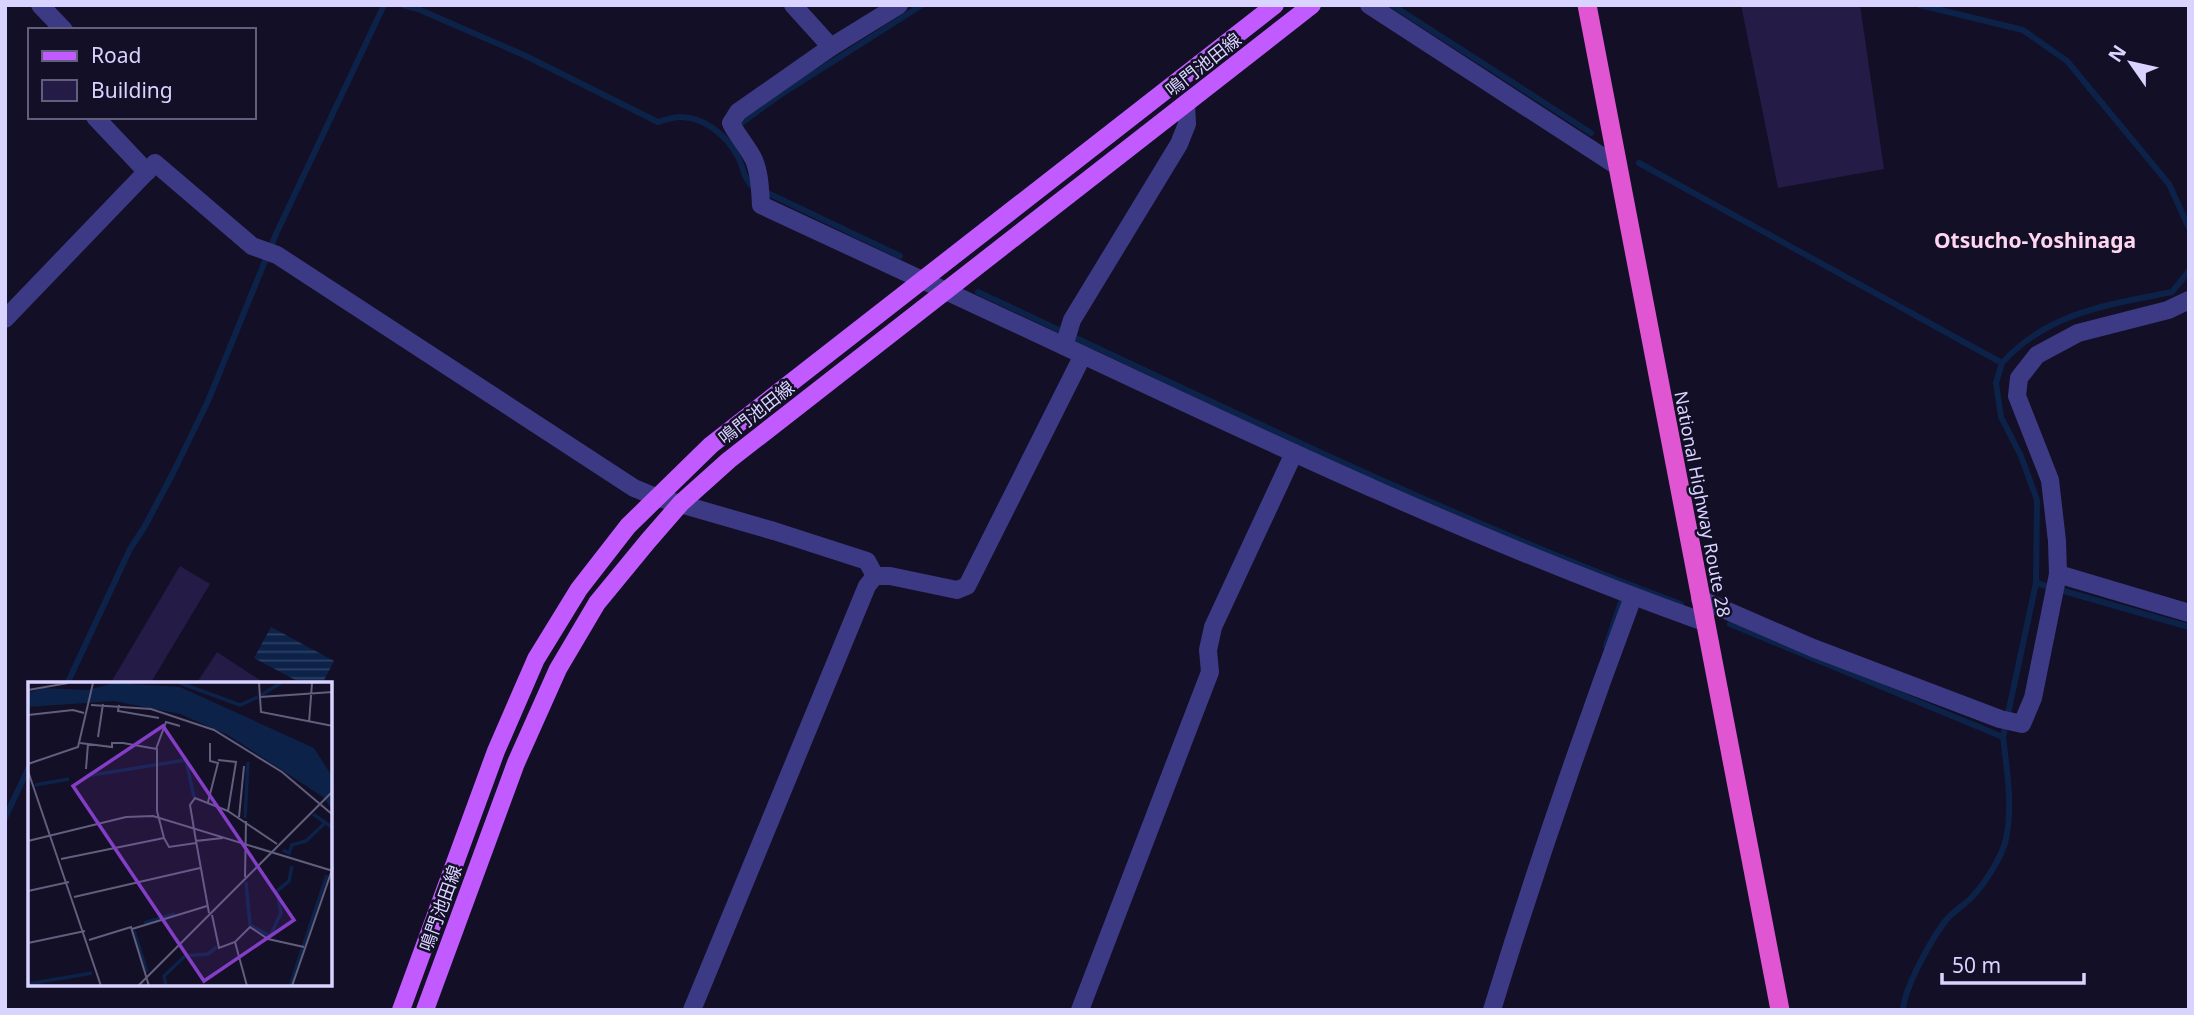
<svg xmlns="http://www.w3.org/2000/svg" width="2194" height="1015" font-family="'Noto Sans','Noto Sans JP',sans-serif">
	<style>
		.water { fill: url(#water-rules) }
		.lines { fill: none; stroke-linecap: round; stroke-linejoin: round }
		.stream { stroke: #0c2248; stroke-width: 6 }
		.building { fill: #241b47 }
		.minor { stroke: #3d3a85; stroke-width: 18 }
		.primary { stroke: #c25bff; stroke-width: 18 }
		.trunk { stroke: #e055d1; stroke-width: 19 }
		.labels { text-anchor: middle; dominant-baseline: central; stroke-width: 5; stroke-linejoin: round; paint-order: stroke }
		.street-label { font-size: 18px; fill: #d9d4ff; stroke: #130f26 }
		.quarter-label { font-size: 21px; font-weight: bold; fill: #ffd6f0; stroke: #130f26 }
		.inset-river { fill: none; stroke: #0c2248; stroke-width: 3.5 }
		.inset-road { fill: none; stroke: #625e7d; stroke-width: 2 }
		.view { fill: #843dc5; fill-opacity: 0.15; stroke: #843dc5; stroke-width: 3.5 }
		.inset-edge { fill: none; stroke: #d9d4ff; stroke-width: 3.5 }
	</style>
	<defs>
		<pattern id="water-rules" width="6" height="5" patternUnits="userSpaceOnUse" patternTransform="scale(1.75)"><rect width="6" height="5" fill="#0c2248"/><path d="M0 2.5h6" fill="none" stroke="#2f4163"/></pattern>
	</defs>
	<rect width="100%" height="100%" fill="#130f26"/>
	<polygon class="water" points="271,627 334,661 322,684 303,684 254,658"/>
	<g class="lines">
		<g class="stream">
			<path d="M403 5 418 9 526 56 658 122C665 120 673 117 680 117 704 117 726 135 737 155 743 165 743 177 751 185L900 256"/>
			<polyline points="1392,5 1591,133"/>
			<polyline points="1920,5 2023,30 2067,61 2169,184 2189,228"/>
			<polyline points="736,127 780,95 922,5"/>
			<path d="M1639 163 2002 363C2048 312 2108 305 2172 292L2189 271"/>
			<path d="M978 292C1210 400 1441 515 1681 604"/>
			<polyline points="2036,583 2189,627"/>
			<polyline points="1730,624 2003,737 2036,583 2037,500 2021,456 2001,417 1996,383 2002,363"/>
			<polyline points="1606,646 1624,593"/>
			<polyline points="67,684 130,549 145,526 174,471 208,401 276,234 384,5"/>
			<polyline points="5,818 30,765"/>
			<path d="M1903 1010C1904 988 1933 936 1947 919 1954 911 1964 905 1971 898 1984 885 2002 857 2006 839 2013 806 2007 770 2003 737"/>
		</g>
	</g>
	<g class="building">
		<polygon points="1741,5 1860,5 1884,169 1778,188"/>
		<polygon points="180,566 210,584 150,684 110,684"/>
		<polygon points="217,652 266,684 196,684"/>
	</g>
	<g class="lines">
		<g class="minor">
			<polyline points="40,5 64,30"/>
			<polyline points="793,5 831,47"/>
			<path d="M899 5 831 47 738 112 731 123C737 136 748 147 754 160 760 174 760 190 761 205L1064 346"/>
			<polyline points="1369,5 1617,166"/>
			<path d="M1186 104 1187 124 1179 144 1072 320 1064 346C1274 445 1485 544 1704 622"/>
			<polyline points="95,117 147,172"/>
			<polyline points="5,319 155,163 252,246 277,255 634,488 656,497 774,531 867,561 875,576"/>
			<polyline points="2058,574 2189,613"/>
			<polyline points="875,576 890,576 957,590 967,586 1083,355"/>
			<polyline points="1700,599 1813,648 2000,719 2022,724 2033,698 2058,574 2057,541 2050,480 2017,396 2019,378 2037,355 2078,333 2168,310 2189,300"/>
			<polyline points="692,1010 867,586 875,576"/>
			<polyline points="1080,1010 1210,672 1208,650 1213,627 1294,453"/>
			<path d="M1492 1010C1535 870 1582 733 1633 597"/>
		</g>
		<g class="primary">
			<polyline points="401,1010 496,751 536,659 579,589 628,526 711,445 1275,5"/>
			<polyline points="425,1010 516,763 558,669 597,603 648,541 681,503 729,460 1312,5"/>
		</g>
		<polyline class="trunk" points="1587,5 1780,1010"/>
	</g>
	<g class="labels">
		<g class="street-label">
			<text transform="translate(1203 64) rotate(-38)">鳴門池田線</text>
			<text transform="translate(756 412) rotate(-38)">鳴門池田線</text>
			<text transform="translate(1703 504) rotate(79)">National Highway Route 28</text>
			<text transform="translate(440 908) rotate(-70)">鳴門池田線</text>
		</g>
		<g class="quarter-label">
			<text x="2035" y="240">Otsucho-Yoshinaga</text>
		</g>
	</g>
	<g transform="translate(28 682)">
		<rect width="304" height="304" fill="#130f26"/>
		<path d="M87 1 152 5 286 66 304 94V127L295 115 200 53 152 32 86 19 0 25V11L15 6 59 8Z" fill="#0c2248"/>
		<path class="inset-river" d="M152 1 212 23 230 15M233 13 253 1M58 94 158 78 166 115M7 103 41 97M285 132 305 146M217 136 220 80M255 168 261 171 264 163 278 159 297 141M218 200 222 243 242 254 253 231 249 209 261 199 264 184M116 241 147 232M106 249 119 290M0 302 64 291M138 304 136 294 157 274 180 272 189 265M262 304 299 193"/>
		<path class="inset-road" d="M231 1 233 30 305 44M0 8 40 1M232 15 305 10M63 23 123 27 186 48 254 90 305 133M91 23 90 29 131 36M0 33 45 28 56 31M281 41 284 1M70 55 75 22M52 61 84 65V61H95L129 67V129L136 156 141 165 168 161M128 67 138 40 152 44M190 78 208 80 200 129 249 162M0 82 50 65 65 1M58 87 60 62M0 89 73 304M180 120 190 81 182 79V61M211 135 216 84M0 159 98 135 125 134 305 189M168 159 162 123 167 116 200 129M33 177 136 156M217 195 218 139M0 209 41 200M46 215 172 186M181 231 168 159 195 156M184 233 191 266 207 260 222 245 240 257 276 265M104 247 179 224M61 258 103 245 121 304M207 260 219 304M0 261 57 249M110 304 305 109M264 304 305 185"/>
		<path class="view" d="M135 44 266 238 176 299 45 104Z"/>
		<rect width="304" height="304" class="inset-edge"/>
	</g>
	<rect width="2194" height="1015" fill="none" stroke="#d9d4ff" stroke-width="14"/>
	<rect x="28" y="28" width="228" height="91" fill="#130f26" stroke="#625e7d" stroke-width="2"/>
	<rect x="42" y="51" width="35" height="10" fill="#c25bff" stroke="#625e7d" stroke-width="2"/>
	<text x="91" y="63" font-size="21" fill="#d9d4ff">Road</text>
	<rect x="42" y="80" width="35" height="21" fill="#241b47" stroke="#625e7d" stroke-width="2"/>
	<text x="91" y="98" font-size="21" fill="#d9d4ff">Building</text>
	<g transform="translate(2131 63) rotate(304)" stroke="#130f26" stroke-width="5" paint-order="stroke">
	<path d="M0-5L12 26L0 18L-12 26Z" fill="#d9d4ff"/>
	<text y="-10" font-size="19" font-weight="bold" text-anchor="middle" fill="#d9d4ff">N</text>
	</g>
	<path d="M1942 973v10h142v-10" fill="none" stroke="#d9d4ff" stroke-width="3.5"/>
	<text x="1952" y="973" font-size="21" fill="#d9d4ff" stroke="#130f26" stroke-width="5" paint-order="stroke">50 m</text>
</svg>
